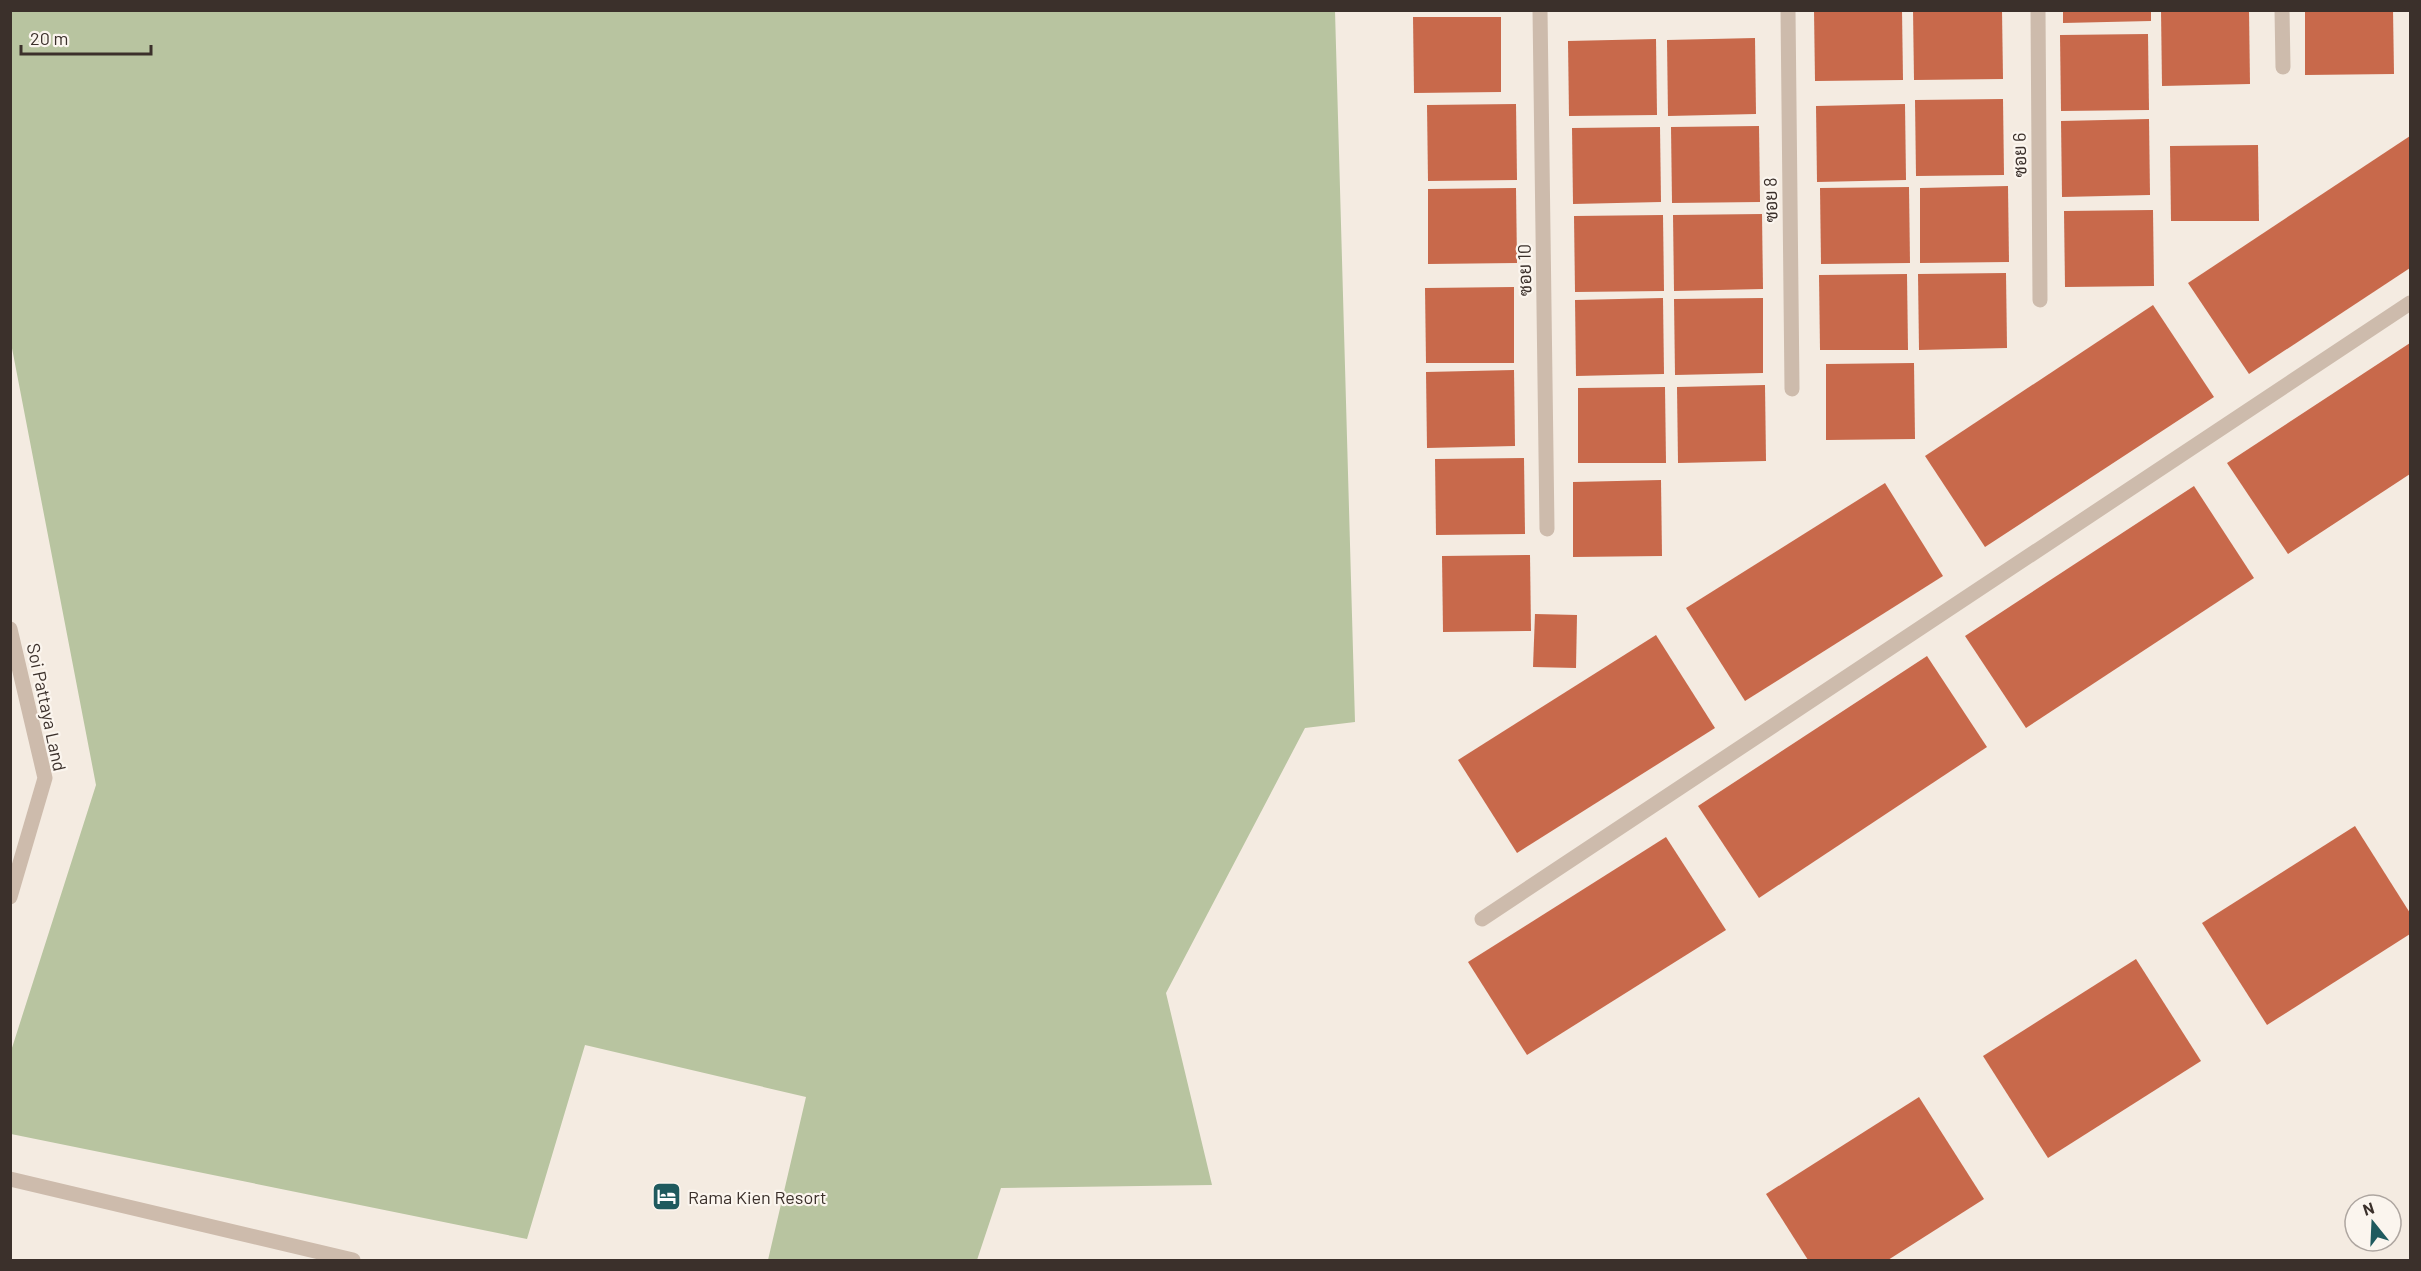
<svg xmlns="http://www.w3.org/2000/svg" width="2421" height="1271" font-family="Barlow,Sarabun,sans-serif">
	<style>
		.green { fill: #b8c4a0 }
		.building { fill: #c8694b }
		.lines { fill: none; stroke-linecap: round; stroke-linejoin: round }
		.minor { stroke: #cdbbac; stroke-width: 15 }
		.labels { text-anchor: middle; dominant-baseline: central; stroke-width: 4.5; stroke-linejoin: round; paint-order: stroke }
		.street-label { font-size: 18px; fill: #3b302b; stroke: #fbf5ee }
		.poi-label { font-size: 18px; fill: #3b302b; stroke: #fbf5ee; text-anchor: start }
	</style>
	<rect width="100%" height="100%" fill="#f4ebe1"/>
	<polygon class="green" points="10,11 1335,11 1355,722 1305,728 1166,993 1212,1185 1001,1188 977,1260 768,1260 806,1097 585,1045 527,1239 11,1134 11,1051 96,785 11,343"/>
	<g class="building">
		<polygon points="1814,10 1902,10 1903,80 1815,81"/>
		<polygon points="1913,10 2002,10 2003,79 1914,80"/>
		<polygon points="2063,10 2151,10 2151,21 2063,23"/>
		<polygon points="2161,10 2249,10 2250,84 2162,86"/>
		<polygon points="2305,10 2393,10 2394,74 2305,75"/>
		<polygon points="1413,17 1501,17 1501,92 1414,93"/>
		<polygon points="2148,34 2149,110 2061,111 2060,35"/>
		<polygon points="1755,38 1756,114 1668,116 1667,40"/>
		<polygon points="1656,39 1657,115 1569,116 1568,41"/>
		<polygon points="2003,99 2004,175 1916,176 1915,100"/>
		<polygon points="1516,104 1517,180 1428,181 1427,105"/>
		<polygon points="1905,104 1906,180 1817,182 1816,106"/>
		<polygon points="2149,119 2150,195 2062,197 2061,121"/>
		<polygon points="1759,126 1760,202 1672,203 1671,127"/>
		<polygon points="1660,127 1661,202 1573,204 1572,128"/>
		<polygon points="2410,136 2410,268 2249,374 2188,283"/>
		<polygon points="2258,145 2259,221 2171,221 2170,146"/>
		<polygon points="2008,186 2009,262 1920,263 1920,188"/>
		<polygon points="1909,187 1910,263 1821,264 1820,188"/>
		<polygon points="1516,188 1517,263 1428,264 1428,189"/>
		<polygon points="2153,210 2154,286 2065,287 2064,211"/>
		<polygon points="1762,214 1763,289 1674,291 1673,215"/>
		<polygon points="1663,215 1664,291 1575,292 1574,216"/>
		<polygon points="2006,273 2007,348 1919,350 1918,274"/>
		<polygon points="1907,274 1908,350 1820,350 1819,275"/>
		<polygon points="1514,287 1514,363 1426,363 1425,288"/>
		<polygon points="1663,298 1664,374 1576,376 1575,300"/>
		<polygon points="1763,298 1763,373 1675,375 1674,299"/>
		<polygon points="2153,305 2214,397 1985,547 1925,456"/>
		<polygon points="2410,343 2410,474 2288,554 2227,463"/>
		<polygon points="1914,363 1915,439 1826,440 1826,364"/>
		<polygon points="1514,370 1515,446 1427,448 1426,372"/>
		<polygon points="1765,385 1766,461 1678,463 1677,387"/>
		<polygon points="1665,387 1666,463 1578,463 1578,388"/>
		<polygon points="1524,458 1525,534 1436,535 1435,459"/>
		<polygon points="1661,480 1662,556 1573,557 1573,482"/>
		<polygon points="1885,483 1943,576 1745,701 1686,608"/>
		<polygon points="2194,486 2254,578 2026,728 1965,636"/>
		<polygon points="1530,555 1531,631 1443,632 1442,556"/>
		<polygon points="1535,614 1577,615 1576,668 1533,667"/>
		<polygon points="1656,635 1715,728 1517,853 1458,760"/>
		<polygon points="1927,656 1987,747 1759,898 1698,806"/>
		<polygon points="2355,826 2410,913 2410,934 2267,1025 2202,923"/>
		<polygon points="1666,837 1726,930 1527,1055 1468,962"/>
		<polygon points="2136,959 2201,1061 2048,1158 1983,1056"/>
		<polygon points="1919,1097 1984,1199 1888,1260 1808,1260 1766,1194"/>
	</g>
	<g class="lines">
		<g class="minor">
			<polyline points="1540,10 1547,529"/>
			<polyline points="1788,10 1792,389"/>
			<polyline points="2038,10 2040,300"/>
			<polyline points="2282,10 2283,67"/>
			<polyline points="10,629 45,778 10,897"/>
			<polyline points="1482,919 2410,303"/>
			<polyline points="10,1179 353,1260"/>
		</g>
	</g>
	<defs>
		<symbol id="hotel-square" viewBox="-11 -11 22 22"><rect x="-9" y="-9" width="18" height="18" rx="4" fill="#1f5a5e" stroke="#fbf5ee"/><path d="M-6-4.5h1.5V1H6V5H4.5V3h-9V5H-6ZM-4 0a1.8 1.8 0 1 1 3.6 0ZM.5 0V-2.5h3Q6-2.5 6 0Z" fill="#fff"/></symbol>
	</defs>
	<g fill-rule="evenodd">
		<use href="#hotel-square" x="650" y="1180" width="33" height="33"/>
	</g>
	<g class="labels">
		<g class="street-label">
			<text transform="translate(2019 155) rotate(-91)">ซอย 6</text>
			<text transform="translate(1770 200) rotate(-91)">ซอย 8</text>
			<text transform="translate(1524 270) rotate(-91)">ซอย 10</text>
			<text transform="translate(47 707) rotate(78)">Soi Pattaya Land</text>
		</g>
		<g class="poi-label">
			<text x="688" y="1197">Rama Kien Resort</text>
		</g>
	</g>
	<rect width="2421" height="1271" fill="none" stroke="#3b302b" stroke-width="24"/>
	<g transform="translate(2373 1223) rotate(342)"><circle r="28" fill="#fbf5ee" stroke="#aea6a0" stroke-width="1.5"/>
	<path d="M0-4.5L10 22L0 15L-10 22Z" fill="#1f5a5e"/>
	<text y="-9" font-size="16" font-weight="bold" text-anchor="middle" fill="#3b302b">N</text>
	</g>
	<path d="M21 45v9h130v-9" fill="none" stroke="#3b302b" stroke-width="3"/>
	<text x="30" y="45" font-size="18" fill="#3b302b" stroke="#fbf5ee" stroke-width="4.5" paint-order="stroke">20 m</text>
</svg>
